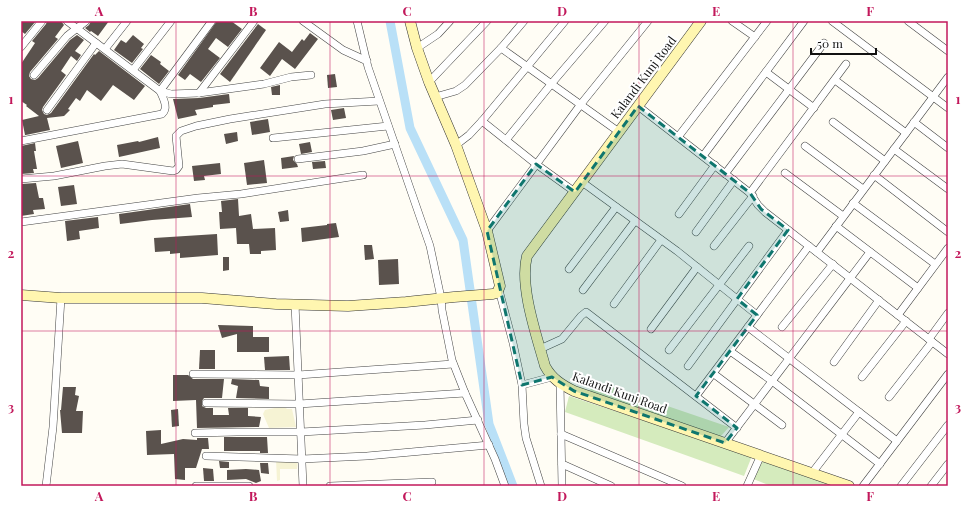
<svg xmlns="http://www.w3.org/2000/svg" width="969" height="507" font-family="'Playfair Display',serif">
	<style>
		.farmland { fill: #f6f3d4 }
		.green { fill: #d5ebbd }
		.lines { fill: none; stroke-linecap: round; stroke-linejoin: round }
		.canal { stroke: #b9e0f7; stroke-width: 9 }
		.building { fill: #5a524d }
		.street-casing { stroke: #444; stroke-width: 8 }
		.secondary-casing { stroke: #333; stroke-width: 11 }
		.street { stroke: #fff; stroke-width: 7 }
		.secondary { stroke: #fff6b0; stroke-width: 10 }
		.marked { fill: #0f766e; fill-opacity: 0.2; stroke: #0f766e; stroke-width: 3; stroke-dasharray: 8 5; stroke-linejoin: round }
		.grid { fill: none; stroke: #c2185b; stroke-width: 1; stroke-opacity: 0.55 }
		.labels { text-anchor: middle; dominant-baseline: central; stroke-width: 4; stroke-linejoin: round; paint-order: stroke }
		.street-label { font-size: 12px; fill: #111; stroke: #fff }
		.neatline { fill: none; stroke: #c2185b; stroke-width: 1.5 }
		.grid-label { font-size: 13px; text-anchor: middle; font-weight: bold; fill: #c2185b }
	</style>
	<rect width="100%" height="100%" fill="#fffdf5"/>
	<g class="farmland">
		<polygon points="284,406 287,409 292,409 296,427 269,428 263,414 265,410"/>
		<polygon points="276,459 298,461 297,469 280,469 280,480 277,481"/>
	</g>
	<g class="green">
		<polygon points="594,381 729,427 721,436 716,437 589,393"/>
		<polygon points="569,396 752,456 744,476 565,412"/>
		<polygon points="758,458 841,486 771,486 751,478"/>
	</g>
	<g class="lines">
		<polyline class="canal" points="390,21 410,128 463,240 489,424 513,486"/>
	</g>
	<g class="building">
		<polygon points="21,21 36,21 25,34 21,31"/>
		<polygon points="47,21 61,21 64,25 55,37 58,39 30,72 29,76 31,79 35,80 38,78 70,40 77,35 84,40 75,51 81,55 77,61 71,56 61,71 66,75 43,107 42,110 44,114 47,115 51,113 94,54 95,55 99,51 145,86 134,100 113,85 101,101 87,90 80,101 76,98 68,109 70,110 64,116 47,118 50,130 21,136 25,135 22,120 39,116 26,106 27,105 21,101 21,64 35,43 32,41 46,24"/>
		<polygon points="91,21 109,21 98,36 91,31 90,32 85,28 89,25"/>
		<polygon points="217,21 231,21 242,29 228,47 216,38 208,49 220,58 201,82 190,74 185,80 178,75"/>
		<polygon points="258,24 266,30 230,82 220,74"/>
		<polygon points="310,33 318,39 295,69 282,59 270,76 260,68 279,42 292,52 302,39 304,41"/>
		<polygon points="133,35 144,44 141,48 143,49 132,63 114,50 121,40 126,43"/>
		<polygon points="151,55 161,62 160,64 169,71 159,84 140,69"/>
		<polygon points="335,74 337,87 328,88 327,75"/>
		<polygon points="280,85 280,95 272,95 271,87"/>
		<polygon points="229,94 230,103 213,105 213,107 195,110 197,115 178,119 173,99 199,98"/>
		<polygon points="344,108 346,118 333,120 331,110"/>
		<polygon points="268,119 270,132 252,135 250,122"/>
		<polygon points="237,132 238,141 226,144 224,134"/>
		<polygon points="158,137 160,148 119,157 117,145 138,141 139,142"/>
		<polygon points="78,141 83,163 61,168 56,146"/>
		<polygon points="310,142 312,152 301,154 299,144"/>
		<polygon points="35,143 36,151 34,151 37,169 33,169 34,173 21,174 21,146"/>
		<polygon points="294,156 293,160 297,164 298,167 282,169 281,158"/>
		<polygon points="264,160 267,183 247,185 244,163"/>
		<polygon points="325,161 326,168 313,169 312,162"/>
		<polygon points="220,163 221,174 204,176 205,180 194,181 192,166"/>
		<polygon points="36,183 39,198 43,198 45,209 33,210 34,214 21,216 21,184"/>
		<polygon points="74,185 77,204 61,206 58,187"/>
		<polygon points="238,199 239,216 251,214 253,229 275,228 276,250 261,251 261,254 250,254 249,244 237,244 236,228 220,229 219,212 222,212 221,201"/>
		<polygon points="190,204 192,217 152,220 120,224 119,214"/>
		<polygon points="288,210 289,221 280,222 278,212"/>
		<polygon points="98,217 99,228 79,231 80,239 67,241 65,221"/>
		<polygon points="336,223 339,237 302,242 301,228 327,225 327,224"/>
		<polygon points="217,234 218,255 180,258 180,253 170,254 170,251 155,252 154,238"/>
		<polygon points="364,245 372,245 374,259 365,260"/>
		<polygon points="223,257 229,257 229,270 223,271"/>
		<polygon points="398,259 399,284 379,285 378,260"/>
		<polygon points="218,325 253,326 253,337 269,337 269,352 237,352 237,334 222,338"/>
		<polygon points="200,350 215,350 215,369 199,369"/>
		<polygon points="289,356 290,370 265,370 264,357"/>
		<polygon points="173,375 188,375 193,379 224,379 222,398 204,398 202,401 202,406 206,408 213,408 213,415 229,415 228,408 248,408 248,416 261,417 259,427 197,428 196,400 173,401"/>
		<polygon points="232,379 259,380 260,386 269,387 269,399 236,398 238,386 231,384"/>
		<polygon points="63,387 76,387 75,395 79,396 76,411 83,411 82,433 62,433 60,410 61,410"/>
		<polygon points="178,409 179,426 172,427 171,410"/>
		<polygon points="161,430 161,444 183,439 197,440 197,438 208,438 209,449 202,449 196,468 185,468 185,480 175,479 174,454 147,455 146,431"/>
		<polygon points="224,437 267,437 268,453 260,453 260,451 224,451"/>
		<polygon points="219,461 229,462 229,468 220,468"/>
		<polygon points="260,463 268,463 269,474 261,473"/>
		<polygon points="203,468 213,469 214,481 204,481"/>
		<polygon points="246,469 259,470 261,481 256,483 246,479 227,480 227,470"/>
	</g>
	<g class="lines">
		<defs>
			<g id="street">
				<polyline points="67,21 160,91 171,94 199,93 264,84 291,77 311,75"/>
				<polyline points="303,21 343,50 367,61"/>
				<polyline points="357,21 368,67 430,246 441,298 442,310 452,360 465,393 495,459 505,486"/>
				<polyline points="732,21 755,37"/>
				<polyline points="832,21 948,108"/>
				<polyline points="908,21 948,51"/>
				<polyline points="21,47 42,21"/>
				<polyline points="417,48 438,34 450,21"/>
				<polyline points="501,48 619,132"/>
				<polyline points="105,49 127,21"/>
				<polyline points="133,70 171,21"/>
				<polyline points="766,72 814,108"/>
				<polyline points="34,75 67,36 86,21"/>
				<polyline points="835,80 906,133"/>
				<polyline points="429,82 487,21"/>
				<polyline points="199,93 254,21"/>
				<polyline points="435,97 456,91 465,85 501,48 524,21"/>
				<polyline points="638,106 750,193 758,205 765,212 948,354"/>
				<polyline points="47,110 96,43"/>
				<polyline points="482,121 536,164 575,192"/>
				<polyline points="833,122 885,161"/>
				<polyline points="914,122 948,148"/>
				<polyline points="678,137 767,21"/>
				<polyline points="273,138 388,126"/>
				<polyline points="506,140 552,83 605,21"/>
				<path d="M21 141 162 114C169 108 163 98 160 91L212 21"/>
				<polyline points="456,145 469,135 482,121 565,21"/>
				<polyline points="805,146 863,189"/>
				<polyline points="894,149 948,189"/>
				<polyline points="703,156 804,21"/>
				<polyline points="298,159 363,151 395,144"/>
				<polyline points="785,173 843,216"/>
				<polyline points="725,174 824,43"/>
				<polyline points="874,175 948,232"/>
				<polyline points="21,179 54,176 105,166 122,164 173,171 176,170 179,166 176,136 181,131 196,126 230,119 325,104 379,101"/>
				<polyline points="582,182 677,251 757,315"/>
				<polyline points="750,193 846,64"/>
				<polyline points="853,203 935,264"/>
				<polyline points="679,214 715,165"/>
				<polyline points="21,222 198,198 241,194 363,175"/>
				<polyline points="836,226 918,288"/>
				<polyline points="487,231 581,104 648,21"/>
				<polyline points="696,232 734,180"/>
				<polyline points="714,246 753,196"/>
				<polyline points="817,252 948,77"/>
				<polyline points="569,269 616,207"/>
				<polyline points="499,290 513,343 522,385 524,424 526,438 541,486"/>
				<polyline points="583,290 635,221"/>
				<polyline points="295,304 303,486"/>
				<polyline points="614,304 661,240"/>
				<polyline points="898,315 948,248"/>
				<polyline points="748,327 897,441"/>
				<polyline points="782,327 833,264"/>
				<polyline points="651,329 697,267"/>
				<polyline points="929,339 948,313"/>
				<polyline points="540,349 562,339 581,316 586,312 590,315 737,428"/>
				<polyline points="669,350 749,246"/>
				<polyline points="730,351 772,381 880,464"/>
				<polyline points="834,362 879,300"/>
				<polyline points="688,366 788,230"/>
				<polyline points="193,374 298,375 453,364"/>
				<polyline points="714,374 782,425"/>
				<polyline points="862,377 906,321"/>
				<polyline points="560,383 562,486"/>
				<polyline points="522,385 552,377"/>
				<polyline points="696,396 809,246"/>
				<polyline points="889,397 932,342"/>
				<polyline points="206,403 299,404 465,393"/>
				<polyline points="195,433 237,432 301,432 425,425 478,420"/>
				<polyline points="561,434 682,486"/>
				<polyline points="725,443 870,252"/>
				<polyline points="206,456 302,459 367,456 489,445"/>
				<polyline points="562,464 611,486"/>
				<polyline points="812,473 859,412"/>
				<polyline points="46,486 53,427 61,298"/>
				<polyline points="196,486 249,486"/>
				<polyline points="330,486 432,482"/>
				<polyline points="747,486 761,455"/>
				<polyline points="863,486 948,374"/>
				<polyline points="901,486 948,425"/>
				<polyline points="931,486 948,464"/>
			</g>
			<g id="secondary">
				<path d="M701 21 527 256C519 286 537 337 545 366 552 379 562 385 574 391L849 486"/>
				<polyline points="21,295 61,298 202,298 276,304 348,306 406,302 454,297 493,294 497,293 500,286 487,231 456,145 429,82 417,48 410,21"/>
			</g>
		</defs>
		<use href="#street" class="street-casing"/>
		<use href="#secondary" class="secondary-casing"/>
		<use href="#street" class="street"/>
		<use href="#secondary" class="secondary"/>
	</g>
	<path class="marked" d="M638 106 750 193 761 209 788 230 737 299 757 315 696 396 737 428 725 443 574 391 552 377 522 385 487 231 536 164 575 192Z"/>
	<path class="grid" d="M176 21V486M330 21V486M484 21V486M639 21V486M793 21V486M21 176H948M21 331H948"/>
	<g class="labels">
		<g class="street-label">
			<text transform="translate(643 77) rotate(-53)">Kalandi Kunj Road</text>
			<text transform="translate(620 392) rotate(20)">Kalandi Kunj Road</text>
		</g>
	</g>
	<rect width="969" height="507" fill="none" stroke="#ffffff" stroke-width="44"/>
	<path d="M811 48v6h65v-6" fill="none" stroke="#111111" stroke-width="2"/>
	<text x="817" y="48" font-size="12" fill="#111111" stroke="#ffffff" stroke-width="3" paint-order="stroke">50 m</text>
	<rect x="22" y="22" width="925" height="463" class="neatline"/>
	<g class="grid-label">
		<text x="99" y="16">A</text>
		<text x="253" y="16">B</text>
		<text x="407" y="16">C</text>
		<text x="562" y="16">D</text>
		<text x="716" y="16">E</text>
		<text x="870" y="16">F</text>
		<text x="11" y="104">1</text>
		<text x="958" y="104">1</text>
		<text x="11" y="258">2</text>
		<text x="958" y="258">2</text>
		<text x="11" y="412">3</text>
		<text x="958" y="412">3</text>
		<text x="99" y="501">A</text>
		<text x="253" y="501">B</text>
		<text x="407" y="501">C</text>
		<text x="562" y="501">D</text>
		<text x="716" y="501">E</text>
		<text x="870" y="501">F</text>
	</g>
</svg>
